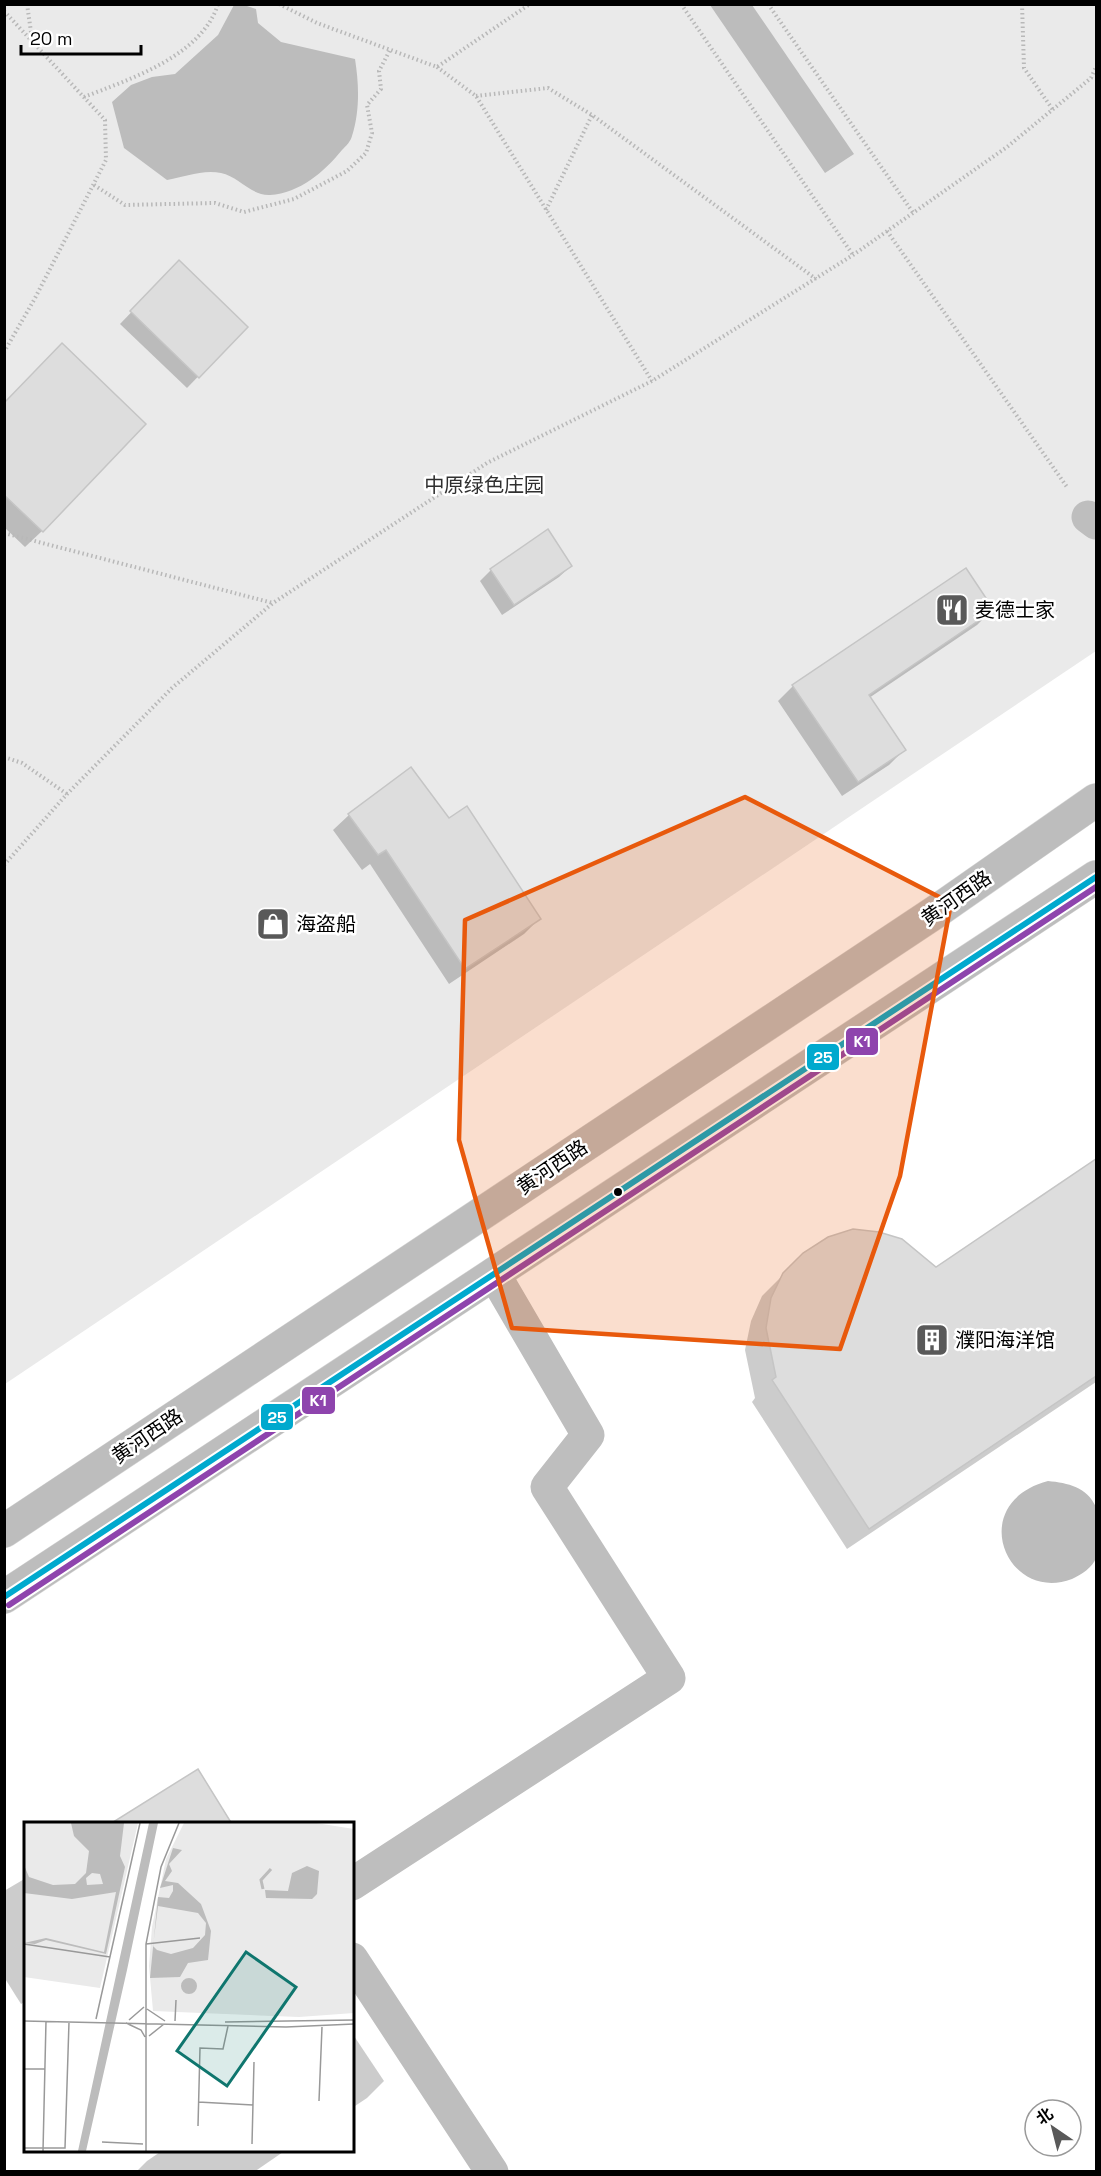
<svg xmlns="http://www.w3.org/2000/svg" width="1101" height="2176" font-family="'Space Grotesk','Noto Sans SC',sans-serif">
	<style>
		.green { fill: #eaeaea }
		.water { fill: #bcbcbc }
		.shadow { fill: #0003 }
		.building { fill: #ddd; stroke: #c5c5c5; stroke-width: 1.5 }
		.lines { fill: none; stroke-linecap: round; stroke-linejoin: round }
		.major-casing { stroke: #dbdbdb; stroke-width: 34 }
		.path { stroke: #b8b8b8; stroke-width: 4; stroke-dasharray: 1.5 3; stroke-linecap: butt }
		.minor { stroke: #bebebe; stroke-width: 33 }
		.major { stroke: #bdbdbd; stroke-width: 33 }
		.bus-1-casing { stroke: #fff; stroke-width: 10 }
		.bus-2-casing { stroke: #fff; stroke-width: 10 }
		.bus-1 { stroke: #00a9ce; stroke-width: 6 }
		.bus-2 { stroke: #8e44ad; stroke-width: 6 }
		.marked { fill: #e8590c; fill-opacity: 0.2; stroke: #e8590c; stroke-width: 4.5; stroke-linejoin: round }
		.bus-dot { fill: #000; stroke: #fff; stroke-width: 2 }
		.labels { text-anchor: middle; dominant-baseline: central; stroke-width: 5; stroke-linejoin: round; paint-order: stroke }
		.park-label { font-size: 20px; fill: #303030; stroke: #fff }
		.poi-label { font-size: 20px; fill: #000; stroke: #fff; text-anchor: start }
		.street-label { font-size: 20px; fill: #000; stroke: #fff }
		.inset-river { fill: none; stroke: #bcbcbc; stroke-width: 3 }
		.inset-road { fill: none; stroke: #999; stroke-width: 1.5 }
		.view { fill: #0f766e; fill-opacity: 0.15; stroke: #0f766e; stroke-width: 3 }
		.inset-edge { fill: none; stroke: #000; stroke-width: 3 }
		.line-badge { stroke: #fff; stroke-width: 2 }
		.badge-label { font-size: 16px; text-anchor: middle; font-weight: bold; fill: #fff }
	</style>
	<rect width="100%" height="100%" fill="#fff"/>
	<polygon class="green" points="5,5 1096,5 1096,651 5,1384"/>
	<g class="water">
		<path d="M234 5H244L256 9 258 23 281 42 355 59C359 84 360 111 352 136 351 141 346 146 342 150 324 172 300 193 270 195 251 196 238 176 221 173 204 169 183 177 167 180L124 148 112 102 131 85 152 77 175 74 218 35Z"/>
		<polygon points="710,5 752,5 854,154 825,173"/>
		<path d="M1048 1481C1068 1483 1087 1487 1096 1507 1097 1520 1100 1546 1096 1558 1093 1567 1081 1575 1072 1579 1006 1604 965 1503 1048 1481Z"/>
	</g>
	<g class="shadow">
		<polygon points="168,274 246,327 187,388 120,324"/>
		<polygon points="4,404 42,531 25,547 4,527"/>
		<polygon points="571,566 559,577 502,615 480,581 491,570"/>
		<polygon points="992,610 977,625 869,698 904,750 889,765 842,796 778,701 793,686"/>
		<polygon points="349,815 448,820 539,919 524,934 449,984 370,864 362,870 333,830"/>
		<polygon points="1096,1161 1096,1382 847,1549 752,1402 755,1398 745,1350 751,1321 762,1296 804,1254 935,1269"/>
		<polygon points="26,1878 26,2001 21,2004 4,1977 4,1891"/>
		<polygon points="352,2033 384,2081 367,2098 352,2108"/>
		<polygon points="163,2150 286,2150 254,2172 136,2172 147,2161"/>
	</g>
	<g class="building">
		<polygon points="179,260 248,327 199,378 130,311"/>
		<polygon points="62,343 146,424 43,532 4,495 4,403"/>
		<polygon points="548,529 572,566 514,605 490,569"/>
		<polygon points="966,568 994,610 869,695 906,750 858,782 792,685"/>
		<polygon points="411,767 449,818 467,806 541,919 465,969 386,850 378,855 348,814"/>
		<polygon points="1096,1159 1096,1376 869,1529 772,1380 776,1377 766,1328 771,1298 783,1273 803,1253 828,1237 853,1229 879,1232 902,1239 936,1267"/>
		<polygon points="198,1769 232,1824 110,1824"/>
	</g>
	<g class="lines">
		<defs>
			<g id="major">
				<polyline points="4,1531 937,911 1096,800"/>
				<polyline points="4,1597 1096,877"/>
			</g>
		</defs>
		<use href="#major" class="major-casing"/>
		<g class="path">
			<polyline points="27,4 32,39"/>
			<polyline points="279,4 317,23 437,67 530,4"/>
			<polyline points="681,4 853,255"/>
			<polyline points="768,4 914,214"/>
			<polyline points="1022,4 1024,68 1053,110"/>
			<polyline points="4,11 105,120 106,160 34,300 4,352"/>
			<polyline points="437,67 476,96 652,381"/>
			<polyline points="476,96 548,88 592,115 816,279"/>
			<path d="M84 97C130 79 202 56 218 4"/>
			<polyline points="94,185 125,205 215,203 244,212 294,199 347,171 366,153 372,133 367,105 381,89 379,71 390,50"/>
			<polyline points="546,210 592,115"/>
			<polyline points="887,231 1067,487"/>
			<polyline points="4,533 273,603"/>
			<polyline points="4,757 22,763 67,794"/>
			<polyline points="4,865 67,794 172,688 273,603 487,463 652,381 853,255 1007,147 1091,78 1096,67"/>
		</g>
		<g class="minor">
			<polyline points="1088,517 1096,523"/>
			<polyline points="352,1884 669,1678 547,1487 588,1435 494,1274"/>
			<polyline points="352,1959 492,2172"/>
		</g>
		<use href="#major" class="major"/>
		<defs>
			<polyline id="bus-1" points="4,1597 1096,877"/>
			<polyline id="bus-2" points="9,1605 1096,887"/>
		</defs>
		<use href="#bus-1" class="bus-1-casing"/>
		<use href="#bus-2" class="bus-2-casing"/>
		<use href="#bus-1" class="bus-1"/>
		<use href="#bus-2" class="bus-2"/>
	</g>
	<path class="marked" d="M745 797 951 903 900 1176 840 1349 512 1328 459 1140 465 920Z"/>
	<defs>
		<symbol id="restaurant-square" viewBox="-11 -11 22 22"><rect x="-9" y="-9" width="18" height="18" rx="4" fill="#595959" stroke="#fff"/><path d="M-5-6h1v4h1v-4h1v4h1v-4h1v5L-1.5 .5V6h-2V.5L-5-1ZM5-6V6H3V1.5H1.5Q1.5-4 5-6Z" fill="#fff"/></symbol>
		<symbol id="shop-square" viewBox="-11 -11 22 22"><rect x="-9" y="-9" width="18" height="18" rx="4" fill="#595959" stroke="#fff"/><path d="M-5-2.5h2.3a2.7 3.5 0 0 1 5.4 0H5L5.5 6h-11ZM-1.5-2.5h3a1.5 2.3 0 0 0-3 0Z" fill="#fff"/></symbol>
		<symbol id="building-square" viewBox="-11 -11 22 22"><rect x="-9" y="-9" width="18" height="18" rx="4" fill="#595959" stroke="#fff"/><path d="M-4-6H4V6H1V3H-1V6H-4ZM-2.5-4.3h1.7v1.8h-1.7ZM.8-4.3h1.7v1.8H.8ZM-2.5-1h1.7V.8h-1.7ZM.8-1h1.7V.8H.8Z" fill="#fff"/></symbol>
	</defs>
	<g fill-rule="evenodd">
		<use href="#restaurant-square" x="933" y="591" width="38" height="38"/>
		<use href="#shop-square" x="254" y="905" width="38" height="38"/>
		<use href="#building-square" x="913" y="1321" width="38" height="38"/>
	</g>
	<circle class="bus-dot" cx="618" cy="1192" r="5"/>
	<g class="labels">
		<g class="park-label">
			<text x="484" y="485">中原绿色庄园</text>
		</g>
		<g class="poi-label">
			<text x="975" y="610">麦德士家</text>
			<text x="296" y="924">海盗船</text>
			<text x="955" y="1340">濮阳海洋馆</text>
		</g>
		<g class="street-label">
			<text transform="translate(956 898) rotate(-35)">黄河西路</text>
			<text transform="translate(552 1167) rotate(-34)">黄河西路</text>
			<text transform="translate(147 1436) rotate(-34)">黄河西路</text>
		</g>
	</g>
	<g transform="translate(24 1822)">
		<rect width="330" height="330" fill="#fff"/>
		<path d="M0 1H114L76 166 0 155ZM160 1H292L330 7V191L275 195 129 189 125 144 128 105 142 37Z" fill="#eaeaea"/>
		<path d="M47 1H100L96 34 101 45 82 132 22 118 11 122 0 121 22 116 80 130 92 70 48 77 0 71V43L5 55 29 63 51 62 62 51 65 29 50 14ZM68 51 76 52 79 62 63 63 62 56ZM125 1H134L103 148 62 329H54ZM149 26 158 28 145 42 148 49 141 59 154 61 177 82 187 109 184 138 164 141 156 155 126 156 134 75 145 76 149 69V63L136 66ZM134 84 174 91 182 101 181 113 169 126 147 132 133 128 129 124ZM283 44 295 49 293 72 288 77 242 76 241 68 264 69 268 51ZM157 164a8 8 0 1 1 16 0a8 8 0 1 1-16 0Z" fill="#bcbcbc" fill-rule="evenodd"/>
		<path class="inset-river" d="M239 67 237 58 247 47"/>
		<path class="inset-road" d="M0 122 86 135M122 122 176 116M123 187 141 199M72 197 116 1M105 198 120 185M0 199 262 205 330 202M151 199 152 178M201 200 330 198M102 201 117 208 121 215M125 214 140 202M0 247H21M295 279 298 205M174 280 229 283M174 304 176 226 199 227 204 204M78 320 119 322M228 322 230 240M0 326H41L45 200M19 329 22 199M122 329V122L137 45 155 1"/>
		<path class="view" d="M222 130 272 165 203 264 153 229Z"/>
		<rect width="330" height="330" class="inset-edge"/>
	</g>
	<g class="line-badge">
		<rect x="845" y="1027" width="34" height="29" rx="6" fill="#8e44ad"/>
		<rect x="806" y="1043" width="34" height="28" rx="6" fill="#00a9ce"/>
		<rect x="301" y="1386" width="35" height="29" rx="6" fill="#8e44ad"/>
		<rect x="260" y="1403" width="34" height="28" rx="6" fill="#00a9ce"/>
	</g>
	<g class="badge-label">
		<text x="862" y="1047">K1</text>
		<text x="823" y="1063">25</text>
		<text x="318" y="1406">K1</text>
		<text x="277" y="1423">25</text>
	</g>
	<rect width="1101" height="2176" fill="none" stroke="#000000" stroke-width="12"/>
	<g transform="translate(1053 2128) rotate(325)"><circle r="28" fill="#ffffff" stroke="#999999" stroke-width="1.5"/>
	<path d="M0-4.5L10 22L0 15L-10 22Z" fill="#595959"/>
	<text y="-9" font-size="16" font-weight="bold" text-anchor="middle" fill="#000000">北</text>
	</g>
	<path d="M21 45v9h120v-9" fill="none" stroke="#000000" stroke-width="3"/>
	<text x="30" y="45" font-size="18" fill="#000000" stroke="#ffffff" stroke-width="4.5" paint-order="stroke">20 m</text>
</svg>
